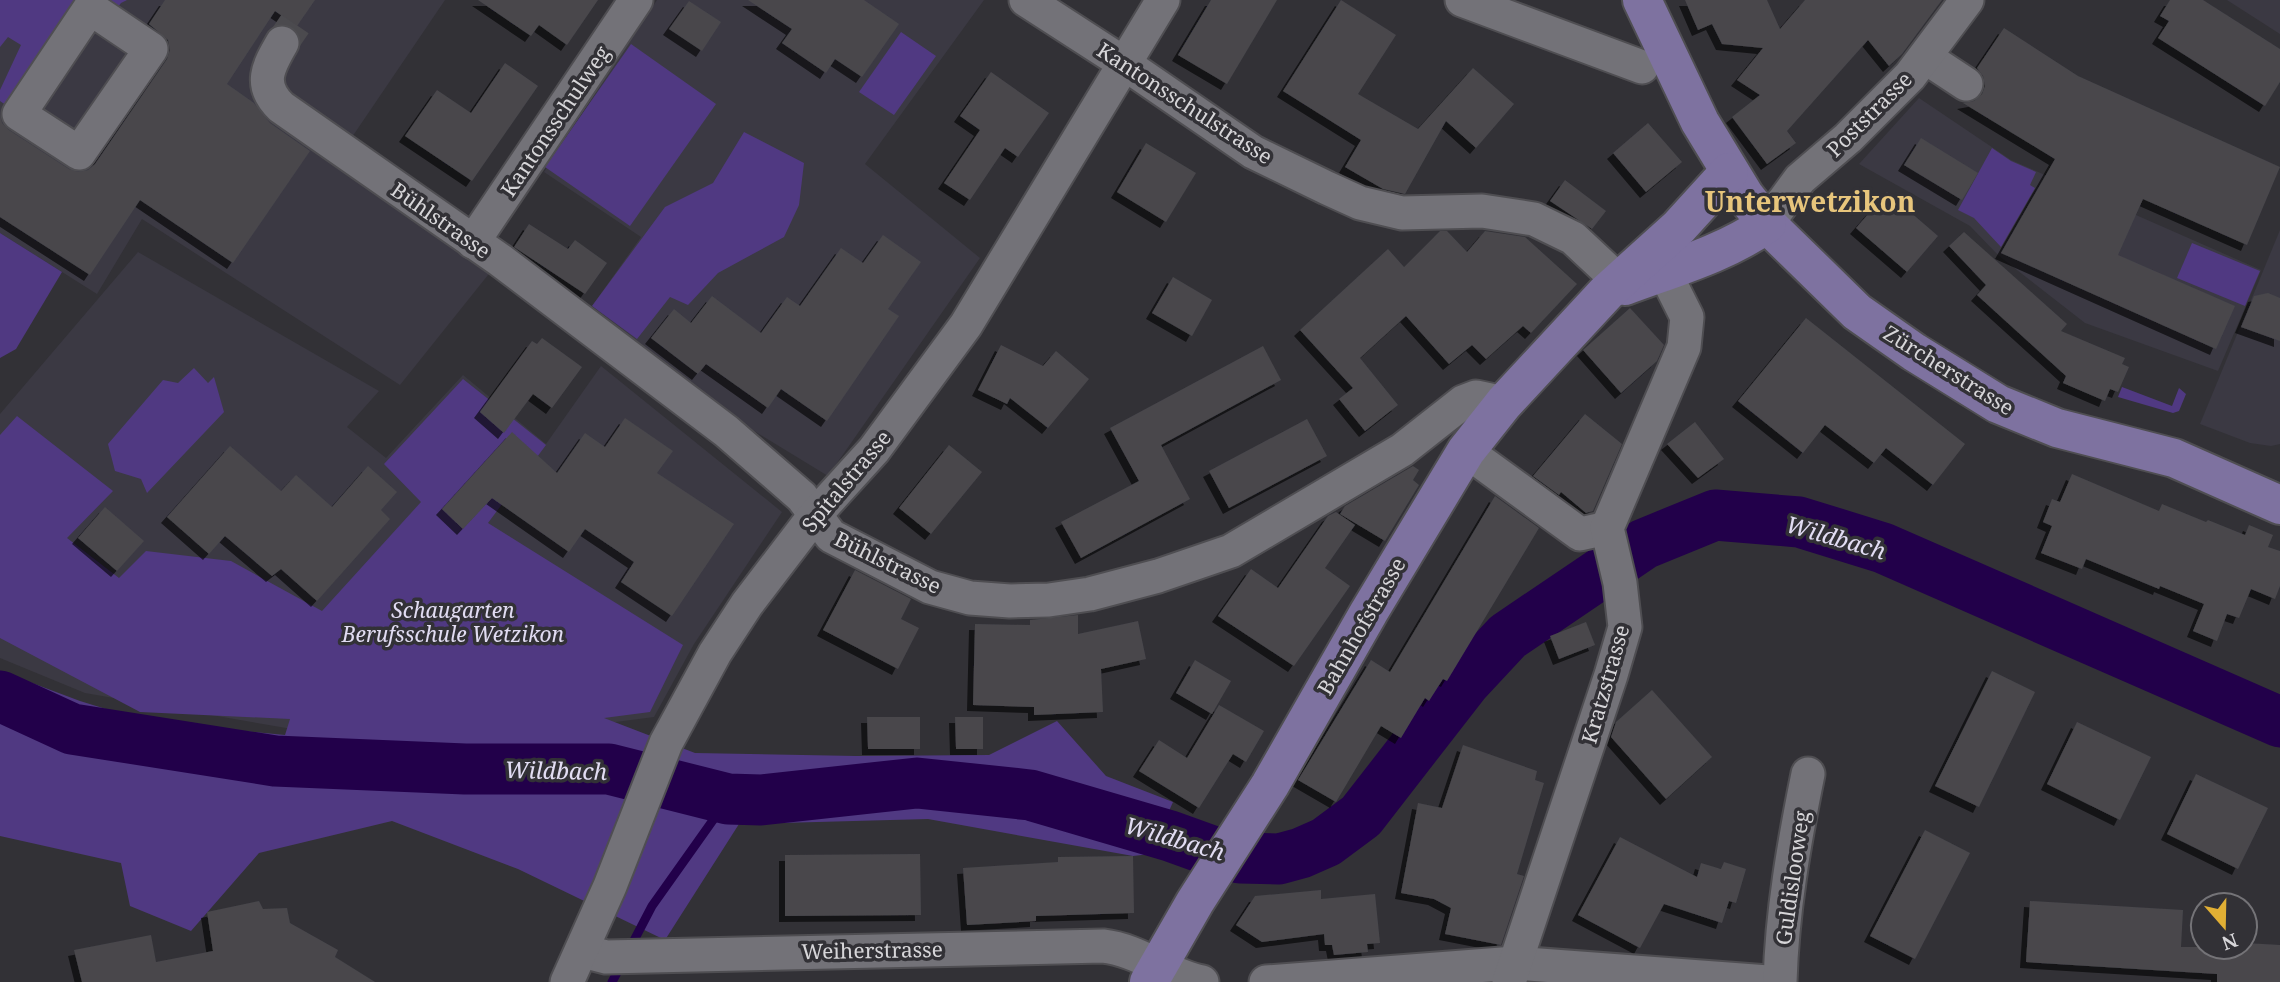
<svg xmlns="http://www.w3.org/2000/svg" width="2280" height="982" font-family="'Noto Serif',serif">
	<style>
		.built { fill: #3b3943 }
		.green { fill: #503982 }
		.lines { fill: none; stroke-linecap: round; stroke-linejoin: round }
		.stream { stroke: #22004a; stroke-width: 9 }
		.river { stroke: #22004a; stroke-width: 51 }
		.building { fill: #48474c; filter: url(#shadow) }
		.minor-tunnel { stroke: #4b4a4e; stroke-width: 33; stroke-dasharray: 33 17; stroke-linecap: butt }
		.minor-casing { stroke: #4f4e52; stroke-width: 37 }
		.major-casing { stroke: #4f4e52; stroke-width: 42 }
		.minor { stroke: #737278; stroke-width: 33 }
		.major { stroke: #7e72a0; stroke-width: 38 }
		.labels { text-anchor: middle; dominant-baseline: central; stroke-width: 7; stroke-linejoin: round; paint-order: stroke }
		.street-label { font-size: 21px; fill: #d7d6d9; stroke: #323136 }
		.park-label { font-size: 21px; font-style: italic; fill: #e1dcf2; stroke: #323136 }
		.water-label { font-size: 23px; font-style: italic; fill: #e2ddf3; stroke: #323136 }
		.district-label { font-size: 28px; font-weight: bold; fill: #e7c57c; stroke: #323136 }
	</style>
	<defs>
		<filter id="shadow"><feDropShadow dx="-6" dy="6" stdDeviation="0" flood-color="#0009"/></filter>
	</defs>
	<rect width="100%" height="100%" fill="#323136"/>
	<g class="built">
		<polygon points="0,0 445,0 348,143 500,260 400,385 142,219 97,294 0,233"/>
		<polygon points="657,0 984,0 865,164 980,258 828,476 723,412 592,306 641,237 544,172"/>
		<polygon points="2227,0 2280,0 2280,34"/>
		<polygon points="1919,98 2011,160 2261,270 2218,371 2085,323 1999,256 1970,226 1859,164"/>
		<polygon points="2280,230 2280,444 2271,446 2250,443 2200,424"/>
		<polygon points="138,252 379,391 347,427 386,458 463,375 546,444 601,366 782,512 694,644 654,717 524,734 292,729 85,693 0,658 0,414"/>
	</g>
	<g class="green">
		<polygon points="0,0 127,0 121,3 108,20 90,8 19,114 0,101 0,90 21,45 8,37 0,47"/>
		<polygon points="901,32 936,56 894,115 859,92"/>
		<polygon points="631,44 716,104 630,226 545,167"/>
		<polygon points="744,132 804,163 799,205 784,237 718,273 688,305 670,297 637,339 592,306 665,207 713,183"/>
		<polygon points="1992,148 2011,161 2036,172 2030,185 2035,188 2001,247 1974,218 1958,210"/>
		<polygon points="0,233 62,272 16,349 0,358"/>
		<polygon points="2192,243 2260,271 2245,306 2177,278"/>
		<polygon points="194,368 208,383 214,377 224,412 147,493 141,479 115,471 108,444 163,380 178,383"/>
		<polygon points="463,379 546,445 488,523 683,645 650,712 604,718 695,753 857,756 989,755 1057,721 1106,776 1173,802 1150,854 1133,856 928,819 739,824 665,940 518,869 392,821 259,853 191,931 130,906 121,863 0,836 0,671 80,701 148,722 285,735 290,719 140,712 0,638 0,435 17,416 113,491 67,538 119,578 146,551 231,561 322,611 421,502 384,464"/>
		<polygon points="2122,387 2172,406 2179,388 2186,394 2179,411 2173,413 2118,397"/>
	</g>
	<g class="lines">
		<g class="stream">
			<polyline points="629,950 652,906 728,799"/>
			<polyline points="612,982 621,965"/>
		</g>
		<polyline class="river" points="0,696 72,729 275,761 465,769 609,769 728,799 761,800 917,783 1030,795 1170,836 1220,854 1240,858 1279,859 1301,853 1326,842 1361,816 1465,682 1508,636 1644,544 1715,515 1799,522 1883,548 2280,722"/>
	</g>
	<g class="building">
		<polygon points="165,0 315,0 297,26 275,11 227,84 254,103 270,123 310,151 233,263 140,200 90,275 0,217 0,114 2,123 9,130 69,169 78,172 88,170 95,164 167,59 170,50 168,40 149,24"/>
		<polygon points="478,0 598,0 567,45 539,25 531,36"/>
		<polygon points="748,0 864,0 899,24 862,77 835,59 826,73 782,43 792,29"/>
		<polygon points="1211,0 1277,0 1227,84 1178,55"/>
		<polygon points="1341,0 1396,35 1358,94 1418,129 1473,68 1514,104 1476,148 1446,121 1405,194 1383,189 1345,167 1361,140 1283,91"/>
		<polygon points="1685,0 1767,0 1780,29 1805,0 1942,0 1902,54 1889,66 1868,40 1787,131 1796,143 1767,164 1732,117 1760,95 1737,80 1763,48 1722,44 1712,24 1698,30"/>
		<polygon points="2170,0 2203,0 2280,49 2280,82 2265,106 2158,38 2169,21 2160,16"/>
		<polygon points="689,1 721,22 702,51 669,29"/>
		<polygon points="2004,28 2078,76 2280,167 2247,245 2143,199 2118,255 2235,306 2216,349 2001,253 2055,159 1963,103 1974,101 1982,94 1985,86 1983,76 1977,68"/>
		<polygon points="505,63 538,86 472,181 405,136 437,90 471,113"/>
		<polygon points="991,72 1049,113 1018,157 1005,148 970,200 944,183 980,130 960,116"/>
		<polygon points="1648,123 1682,162 1646,192 1613,153"/>
		<polygon points="1921,138 1978,173 1962,200 1904,165"/>
		<polygon points="1146,143 1196,173 1166,222 1117,192"/>
		<polygon points="1565,180 1606,211 1592,229 1550,201"/>
		<polygon points="1887,192 1938,236 1907,272 1856,228"/>
		<polygon points="529,224 568,249 575,240 607,263 585,294 514,247"/>
		<polygon points="1440,231 1447,231 1467,252 1485,231 1525,237 1577,284 1531,333 1523,326 1486,359 1472,345 1449,364 1406,316 1360,358 1398,405 1365,431 1339,399 1353,388 1300,330 1388,249 1404,267"/>
		<polygon points="1964,232 2067,324 2061,331 2125,358 2122,364 2129,367 2118,392 2110,389 2105,401 2063,383 2066,376 1977,295 1986,285 1949,246"/>
		<polygon points="883,235 921,262 888,309 899,316 827,421 781,389 768,408 706,364 698,374 651,338 674,309 691,323 712,296 761,333 787,297 800,306 841,248 863,263"/>
		<polygon points="1173,277 1212,300 1192,336 1152,313"/>
		<polygon points="2268,293 2280,298 2280,341 2241,327 2254,296"/>
		<polygon points="1630,308 1664,345 1657,361 1621,393 1583,350"/>
		<polygon points="1806,318 1965,444 1933,485 1886,448 1874,463 1825,425 1803,453 1738,401"/>
		<polygon points="542,338 582,367 552,408 533,394 504,433 480,412 532,341 537,344"/>
		<polygon points="1001,345 1043,366 1056,351 1089,379 1048,428 1010,398 1007,404 978,390"/>
		<polygon points="1263,346 1281,380 1161,445 1190,499 1081,558 1061,522 1139,481 1110,428"/>
		<polygon points="1585,414 1622,444 1593,511 1586,513 1561,492 1559,495 1533,476"/>
		<polygon points="625,418 673,451 657,473 734,524 672,616 621,582 634,562 585,529 569,552 492,498 463,529 442,509 512,432 557,473 585,433 605,447"/>
		<polygon points="1307,419 1327,456 1229,508 1209,471"/>
		<polygon points="1695,422 1724,459 1698,478 1667,444"/>
		<polygon points="949,445 982,472 931,534 899,508"/>
		<polygon points="230,446 281,491 296,475 332,507 368,466 397,492 381,510 390,519 317,601 281,569 272,576 225,536 209,554 167,517"/>
		<polygon points="1413,466 1419,470 1413,480 1419,485 1385,541 1340,514 1345,506"/>
		<polygon points="2072,474 2159,511 2162,504 2206,522 2208,520 2245,535 2249,525 2273,535 2268,547 2280,551 2280,586 2275,599 2251,589 2239,618 2227,614 2217,641 2193,631 2204,604 2160,586 2159,589 2086,559 2082,569 2041,553 2052,526 2043,522 2052,499 2060,502"/>
		<polygon points="1495,496 1539,528 1447,681 1443,679 1429,701 1425,698 1401,738 1381,726 1336,802 1298,780 1371,660 1390,672"/>
		<polygon points="105,507 144,541 117,571 78,538"/>
		<polygon points="1336,512 1355,525 1325,568 1350,586 1294,666 1218,616 1251,569 1278,588 1328,516"/>
		<polygon points="855,570 911,599 901,619 919,628 898,669 823,630"/>
		<polygon points="1078,615 1078,634 1138,621 1146,659 1101,669 1103,712 1034,715 1034,707 973,705 975,624 1030,625 1030,620"/>
		<polygon points="1586,622 1595,645 1559,659 1550,636"/>
		<polygon points="1195,660 1231,681 1212,714 1176,693"/>
		<polygon points="1992,671 2035,692 1979,807 1935,786"/>
		<polygon points="1652,690 1712,757 1666,799 1611,737 1616,722"/>
		<polygon points="1219,705 1264,731 1246,762 1233,754 1199,808 1139,771 1159,740 1187,758"/>
		<polygon points="867,717 920,717 920,749 868,749"/>
		<polygon points="955,717 983,717 983,749 956,749"/>
		<polygon points="2077,722 2151,757 2120,820 2047,784"/>
		<polygon points="1463,745 1537,771 1535,780 1544,783 1517,874 1524,876 1501,945 1445,934 1451,908 1434,899 1401,893 1418,803 1442,808"/>
		<polygon points="2196,774 2268,808 2238,869 2167,834"/>
		<polygon points="1925,830 1970,853 1915,959 1870,936"/>
		<polygon points="1620,837 1697,877 1701,863 1721,869 1724,862 1746,869 1736,903 1729,901 1722,923 1664,904 1640,948 1578,915"/>
		<polygon points="920,854 921,915 785,916 785,855"/>
		<polygon points="1133,856 1134,913 1036,916 1036,921 967,925 963,868 1058,862 1058,857"/>
		<polygon points="1321,890 1321,899 1375,894 1380,943 1367,944 1368,952 1334,955 1332,945 1325,945 1324,934 1262,942 1236,925 1255,896"/>
		<polygon points="259,901 263,909 287,908 290,923 338,950 335,957 375,982 82,982 74,950 151,935 156,962 213,951 207,912"/>
		<polygon points="2030,901 2183,910 2181,947 2245,947 2245,943 2280,945 2280,982 2217,982 2217,974 2026,962"/>
	</g>
	<g class="lines">
		<polyline class="minor-tunnel" points="282,43 295,24"/>
		<defs>
			<g id="minor">
				<polyline points="1026,0 1125,64 1253,152 1327,188 1360,203 1402,213 1482,211 1534,219 1573,238 1619,281"/>
				<polyline points="1462,0 1642,67"/>
				<polygon points="90,8 151,49 79,153 19,114"/>
				<path d="M282 43C268 67 258 85 281 107L500 260 726 431 802 497 831 536 930 587 970 598 1010 601 1049 600 1090 594 1158 576 1231 551 1402 450 1463 402 1476 397 1504 403"/>
				<polyline points="1925,57 1966,84"/>
				<polyline points="1767,224 1800,179 1848,138 1910,76 1967,0"/>
				<polyline points="473,242 636,0"/>
				<polyline points="1466,451 1580,534 1607,528"/>
				<path d="M583 951 606 957 1103 946C1139 950 1167 975 1202 982"/>
				<polyline points="567,982 610,886 666,743 715,653 747,604 815,515 874,450 966,325 1163,0"/>
				<polyline points="1266,982 1515,963 1768,982"/>
				<polyline points="1509,982 1611,675 1625,627 1620,583 1607,528 1684,347 1687,317 1664,271"/>
				<path d="M1780 982C1782 912 1794 843 1808 774"/>
			</g>
			<g id="major">
				<polyline points="1642,0 1700,122 1745,196 1767,224 1857,312 1914,352 1998,404 2057,428 2174,458 2280,505"/>
				<path d="M1625 286C1673 268 1724 254 1767 224"/>
				<polyline points="1149,982 1195,902 1270,785 1369,612 1466,451 1504,403 1606,293 1679,227 1729,172"/>
			</g>
		</defs>
		<use href="#minor" class="minor-casing"/>
		<use href="#major" class="major-casing"/>
		<use href="#minor" class="minor"/>
		<use href="#major" class="major"/>
	</g>
	<g class="labels">
		<g class="street-label">
			<text transform="translate(1185 103) rotate(33)">Kantonsschulstrasse</text>
			<text transform="translate(1869 114) rotate(-45)">Poststrasse</text>
			<text transform="translate(555 121) rotate(-56)">Kantonsschulweg</text>
			<text transform="translate(441 220) rotate(35)">Bühlstrasse</text>
			<text transform="translate(1949 370) rotate(32)">Zürcherstrasse</text>
			<text transform="translate(846 481) rotate(-50)">Spitalstrasse</text>
			<text transform="translate(888 562) rotate(26)">Bühlstrasse</text>
			<text transform="translate(1361 626) rotate(-60)">Bahnhofstrasse</text>
			<text transform="translate(1605 684) rotate(-74)">Kratzstrasse</text>
			<text transform="translate(1792 878) rotate(-82)">Guldislooweg</text>
			<text transform="translate(872 950) rotate(-1)">Weiherstrasse</text>
		</g>
		<g class="park-label">
			<text x="453" y="610">Schaugarten<tspan x="453" dy="24">Berufsschule Wetzikon</tspan></text>
		</g>
		<g class="water-label">
			<text transform="translate(1836 537) rotate(16)">Wildbach</text>
			<text transform="translate(556 770) rotate(1)">Wildbach</text>
			<text transform="translate(1175 838) rotate(16)">Wildbach</text>
		</g>
		<g class="district-label">
			<text x="1810" y="201">Unterwetzikon</text>
		</g>
	</g>
	<g transform="translate(2224 926) rotate(160)"><circle r="33" fill="#323136" stroke="#747377" stroke-width="2"/>
	<path d="M0-5L12 26L0 18L-12 26Z" fill="#e1af34"/>
	<text y="-10" font-size="19" font-weight="bold" text-anchor="middle" fill="#d7d6d9">N</text>
	</g>
</svg>
